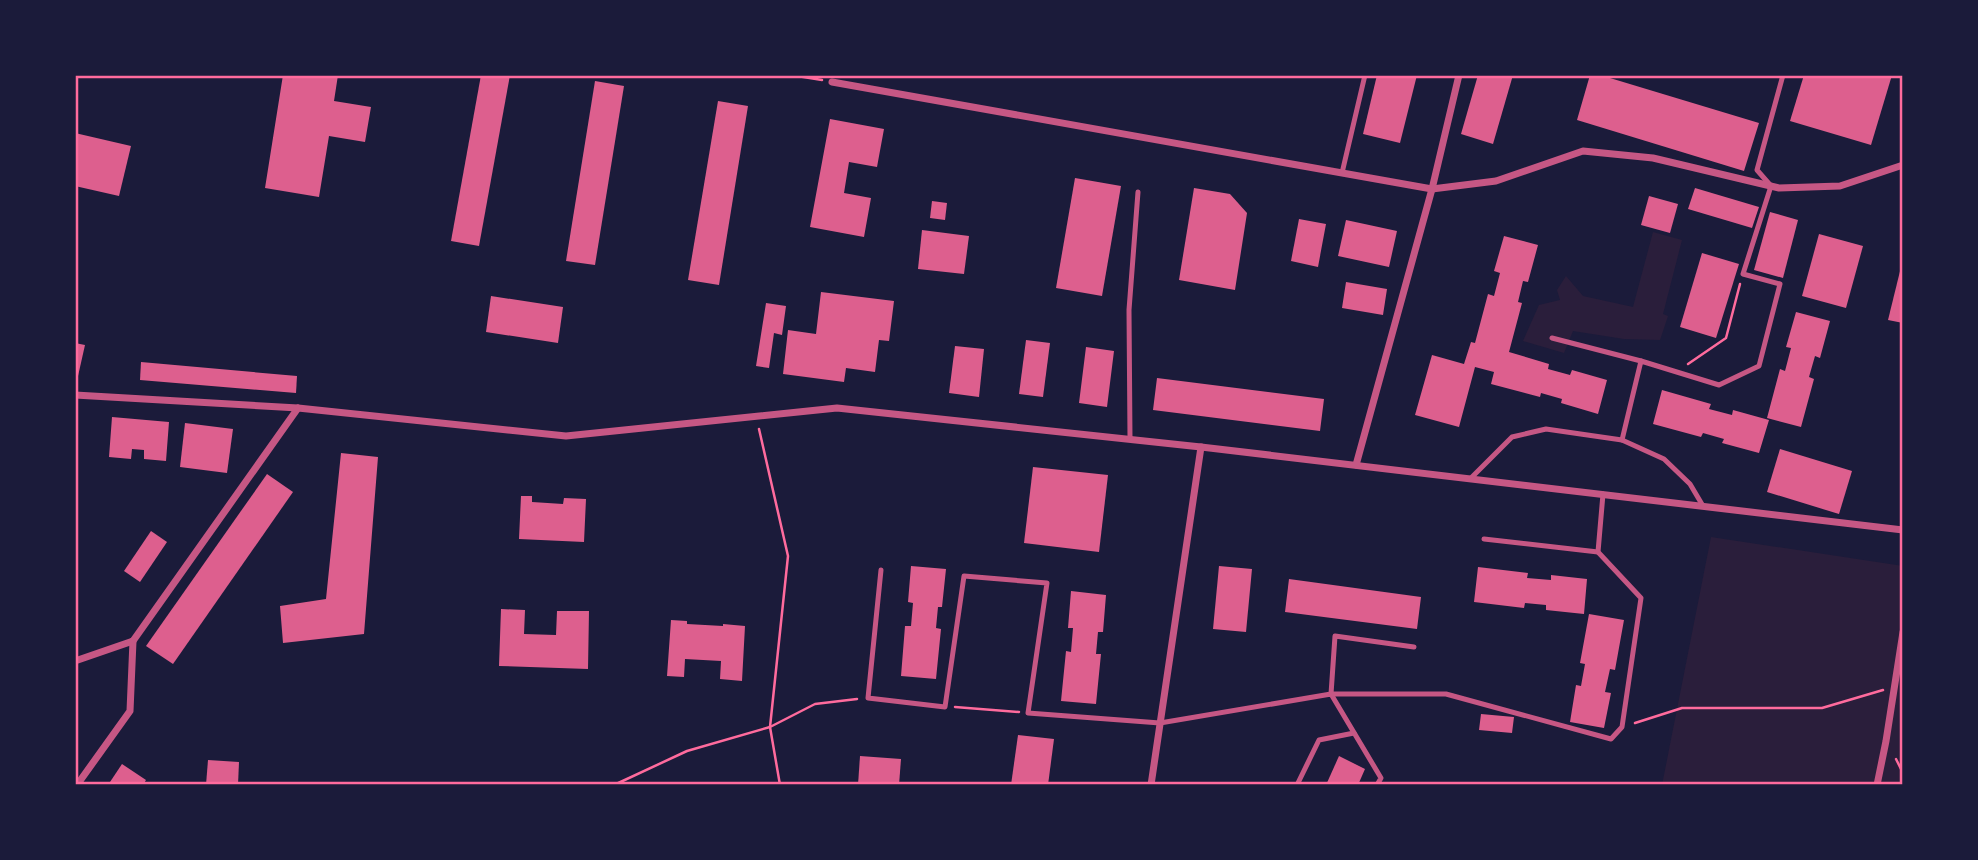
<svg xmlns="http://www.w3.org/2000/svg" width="1978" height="860" font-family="Roboto,sans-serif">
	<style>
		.green { fill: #2a1e3b }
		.building { fill: #dd5f8e }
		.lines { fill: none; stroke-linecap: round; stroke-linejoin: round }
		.path { stroke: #ff6b9d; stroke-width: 2.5 }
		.service { stroke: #c65784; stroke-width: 5 }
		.minor { stroke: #c65784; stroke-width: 7 }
		.neatline { fill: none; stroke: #ff6b9d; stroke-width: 2.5 }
	</style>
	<rect width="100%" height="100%" fill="#1b1b3a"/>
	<g class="green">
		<polygon points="1653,232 1682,240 1663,314 1668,316 1660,340 1624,339 1573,331 1564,353 1523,341 1539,305 1560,300 1557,290 1566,276 1583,296 1633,307"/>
		<polygon points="1711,537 1903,566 1903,785 1662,785"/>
	</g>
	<g class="building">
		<polygon points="283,75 338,75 334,101 371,107 365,142 329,136 319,197 265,188"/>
		<polygon points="481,75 510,75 479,246 451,241"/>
		<polygon points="1377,75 1417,75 1400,143 1363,134"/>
		<polygon points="1478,75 1513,75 1493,144 1461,134"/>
		<polygon points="1590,75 1600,75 1759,123 1744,171 1577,120"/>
		<polygon points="1804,75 1892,75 1871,145 1790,121"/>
		<polygon points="595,81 624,86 595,265 566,261"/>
		<polygon points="718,101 748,106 719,285 688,280"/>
		<polygon points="830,119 884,129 877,167 849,162 844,193 871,198 864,237 810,227"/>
		<polygon points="75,133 131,146 119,196 75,186"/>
		<polygon points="1075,178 1121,186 1102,296 1056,288"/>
		<polygon points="1194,188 1230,194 1247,213 1235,290 1179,280"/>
		<polygon points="1695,188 1759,207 1752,228 1688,209"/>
		<polygon points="1649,196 1678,204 1670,233 1641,225"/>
		<polygon points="932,201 947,203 945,220 930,218"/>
		<polygon points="1770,212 1798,220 1783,278 1754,270"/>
		<polygon points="1299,219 1326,224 1318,267 1291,261"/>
		<polygon points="1346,220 1397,231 1389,267 1338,256"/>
		<polygon points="922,230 969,236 964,274 918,269"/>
		<polygon points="1819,234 1863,246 1846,308 1802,296"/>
		<polygon points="1504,236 1538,245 1528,282 1523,281 1518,302 1522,303 1509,352 1549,364 1548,369 1570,375 1572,370 1607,380 1598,414 1561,403 1562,399 1541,393 1540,397 1491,384 1494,372 1475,367 1459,427 1415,415 1432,355 1464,364 1471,342 1475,343 1488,294 1494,296 1500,273 1494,271"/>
		<polygon points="1702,253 1739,264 1716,338 1680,327"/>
		<polygon points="1902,263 1903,263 1903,323 1888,320"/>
		<polygon points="1346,282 1387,289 1383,315 1342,308"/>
		<polygon points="821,292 894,301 889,341 879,340 875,372 846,368 844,382 783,374 788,330 816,334"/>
		<polygon points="491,296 563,307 558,343 486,332"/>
		<polygon points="766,303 786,306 782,335 774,333 769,368 756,366"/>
		<polygon points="1796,312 1830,321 1820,358 1815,356 1809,377 1814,379 1801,427 1767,418 1780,369 1785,371 1791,348 1786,347"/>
		<polygon points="1026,340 1050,343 1043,397 1019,394"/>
		<polygon points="75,343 85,345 76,385 75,385"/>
		<polygon points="955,346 984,349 979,397 949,393"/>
		<polygon points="1086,347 1114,351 1107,407 1079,403"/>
		<polygon points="141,362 297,376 296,393 140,380"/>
		<polygon points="1157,378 1324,399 1320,431 1153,410"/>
		<polygon points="1662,390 1711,404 1709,409 1732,415 1733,410 1769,420 1759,453 1722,443 1724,439 1703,433 1701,437 1653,424"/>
		<polygon points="112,417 169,422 166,461 144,459 144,450 132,449 131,459 109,457"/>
		<polygon points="185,423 233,429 227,473 180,467"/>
		<polygon points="1780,449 1852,471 1839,514 1767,492"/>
		<polygon points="341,453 378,457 364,634 283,643 280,606 326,599"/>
		<polygon points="1033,467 1108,475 1099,552 1024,543"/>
		<polygon points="267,474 293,492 173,664 146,646"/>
		<polygon points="521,496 532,496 532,502 563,504 564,498 586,499 584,542 519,539"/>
		<polygon points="151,531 167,542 140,582 124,571"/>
		<polygon points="911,566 946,569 942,607 938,607 936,628 941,629 936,679 901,676 905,626 911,626 913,603 908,602"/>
		<polygon points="1219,566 1252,569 1246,632 1213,629"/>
		<polygon points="1478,567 1528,573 1527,578 1551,580 1551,575 1587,579 1584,614 1546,610 1546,605 1525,603 1524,608 1474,602"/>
		<polygon points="1289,579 1421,597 1417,629 1285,612"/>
		<polygon points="1071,591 1106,595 1103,632 1098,632 1096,654 1101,654 1096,704 1061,701 1066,651 1071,652 1073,628 1068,628"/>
		<polygon points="501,609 525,610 524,634 556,635 557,611 589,611 588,669 499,666"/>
		<polygon points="1589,614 1624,620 1615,670 1610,669 1605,692 1611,693 1604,728 1570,722 1576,685 1581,686 1585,664 1580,663"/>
		<polygon points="671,620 687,621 687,624 723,626 723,624 745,626 742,681 720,679 721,661 685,659 684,677 667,676"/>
		<polygon points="1481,714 1514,717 1512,733 1479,730"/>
		<polygon points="1018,735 1054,739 1048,785 1011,785"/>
		<polygon points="860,756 901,759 899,785 858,785"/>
		<polygon points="1339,756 1365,769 1358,785 1326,785"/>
		<polygon points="208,760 239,762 238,785 206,785"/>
		<polygon points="122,764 146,780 143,785 108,785"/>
	</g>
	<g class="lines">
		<g class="path">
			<polyline points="791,75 822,80"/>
			<polyline points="1688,364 1726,338 1740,284"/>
			<polyline points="955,707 1019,712"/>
			<polyline points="1635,723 1682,708 1822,708 1883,690"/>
			<polyline points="1896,759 1903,773"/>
			<polyline points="614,785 687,751 770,727 788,556 759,429"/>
			<polyline points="780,785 770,727 815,704 857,699"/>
		</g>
		<g class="service">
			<polyline points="1342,173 1365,75"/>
			<polyline points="1552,338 1641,361"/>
			<polyline points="1130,439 1129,310 1138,192"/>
			<polyline points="1622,440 1664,459 1690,484 1703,506"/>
			<polyline points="1470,479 1512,437 1546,429 1622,440 1641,361 1719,385 1759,366 1780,284 1743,274 1771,186 1757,170 1783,75"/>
			<polyline points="1484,539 1598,552"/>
			<polyline points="881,570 868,698 945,707 964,576 1047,583 1028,713 1160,723 1331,694 1381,778 1377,785"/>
			<polyline points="1414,647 1335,636 1331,694 1446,694 1611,739 1622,727 1641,598 1598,552 1603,494"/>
			<polyline points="1297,785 1319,740 1354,733"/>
		</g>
		<g class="minor">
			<polyline points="832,82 1432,189 1496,181 1583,151 1653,158 1779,188 1840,186 1903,165"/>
			<polyline points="75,395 298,408 566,436 837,408 1201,447 1903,530"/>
			<polyline points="1356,465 1432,189 1459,75"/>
			<polyline points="75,661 133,641 298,408"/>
			<polyline points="77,785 130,711 133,641"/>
			<polyline points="1151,785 1201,447"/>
			<polyline points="1877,785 1886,741 1903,632"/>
		</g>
	</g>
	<rect width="1978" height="860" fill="none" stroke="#1b1b3a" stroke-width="154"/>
	<rect x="77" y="77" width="1824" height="706" class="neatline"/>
</svg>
